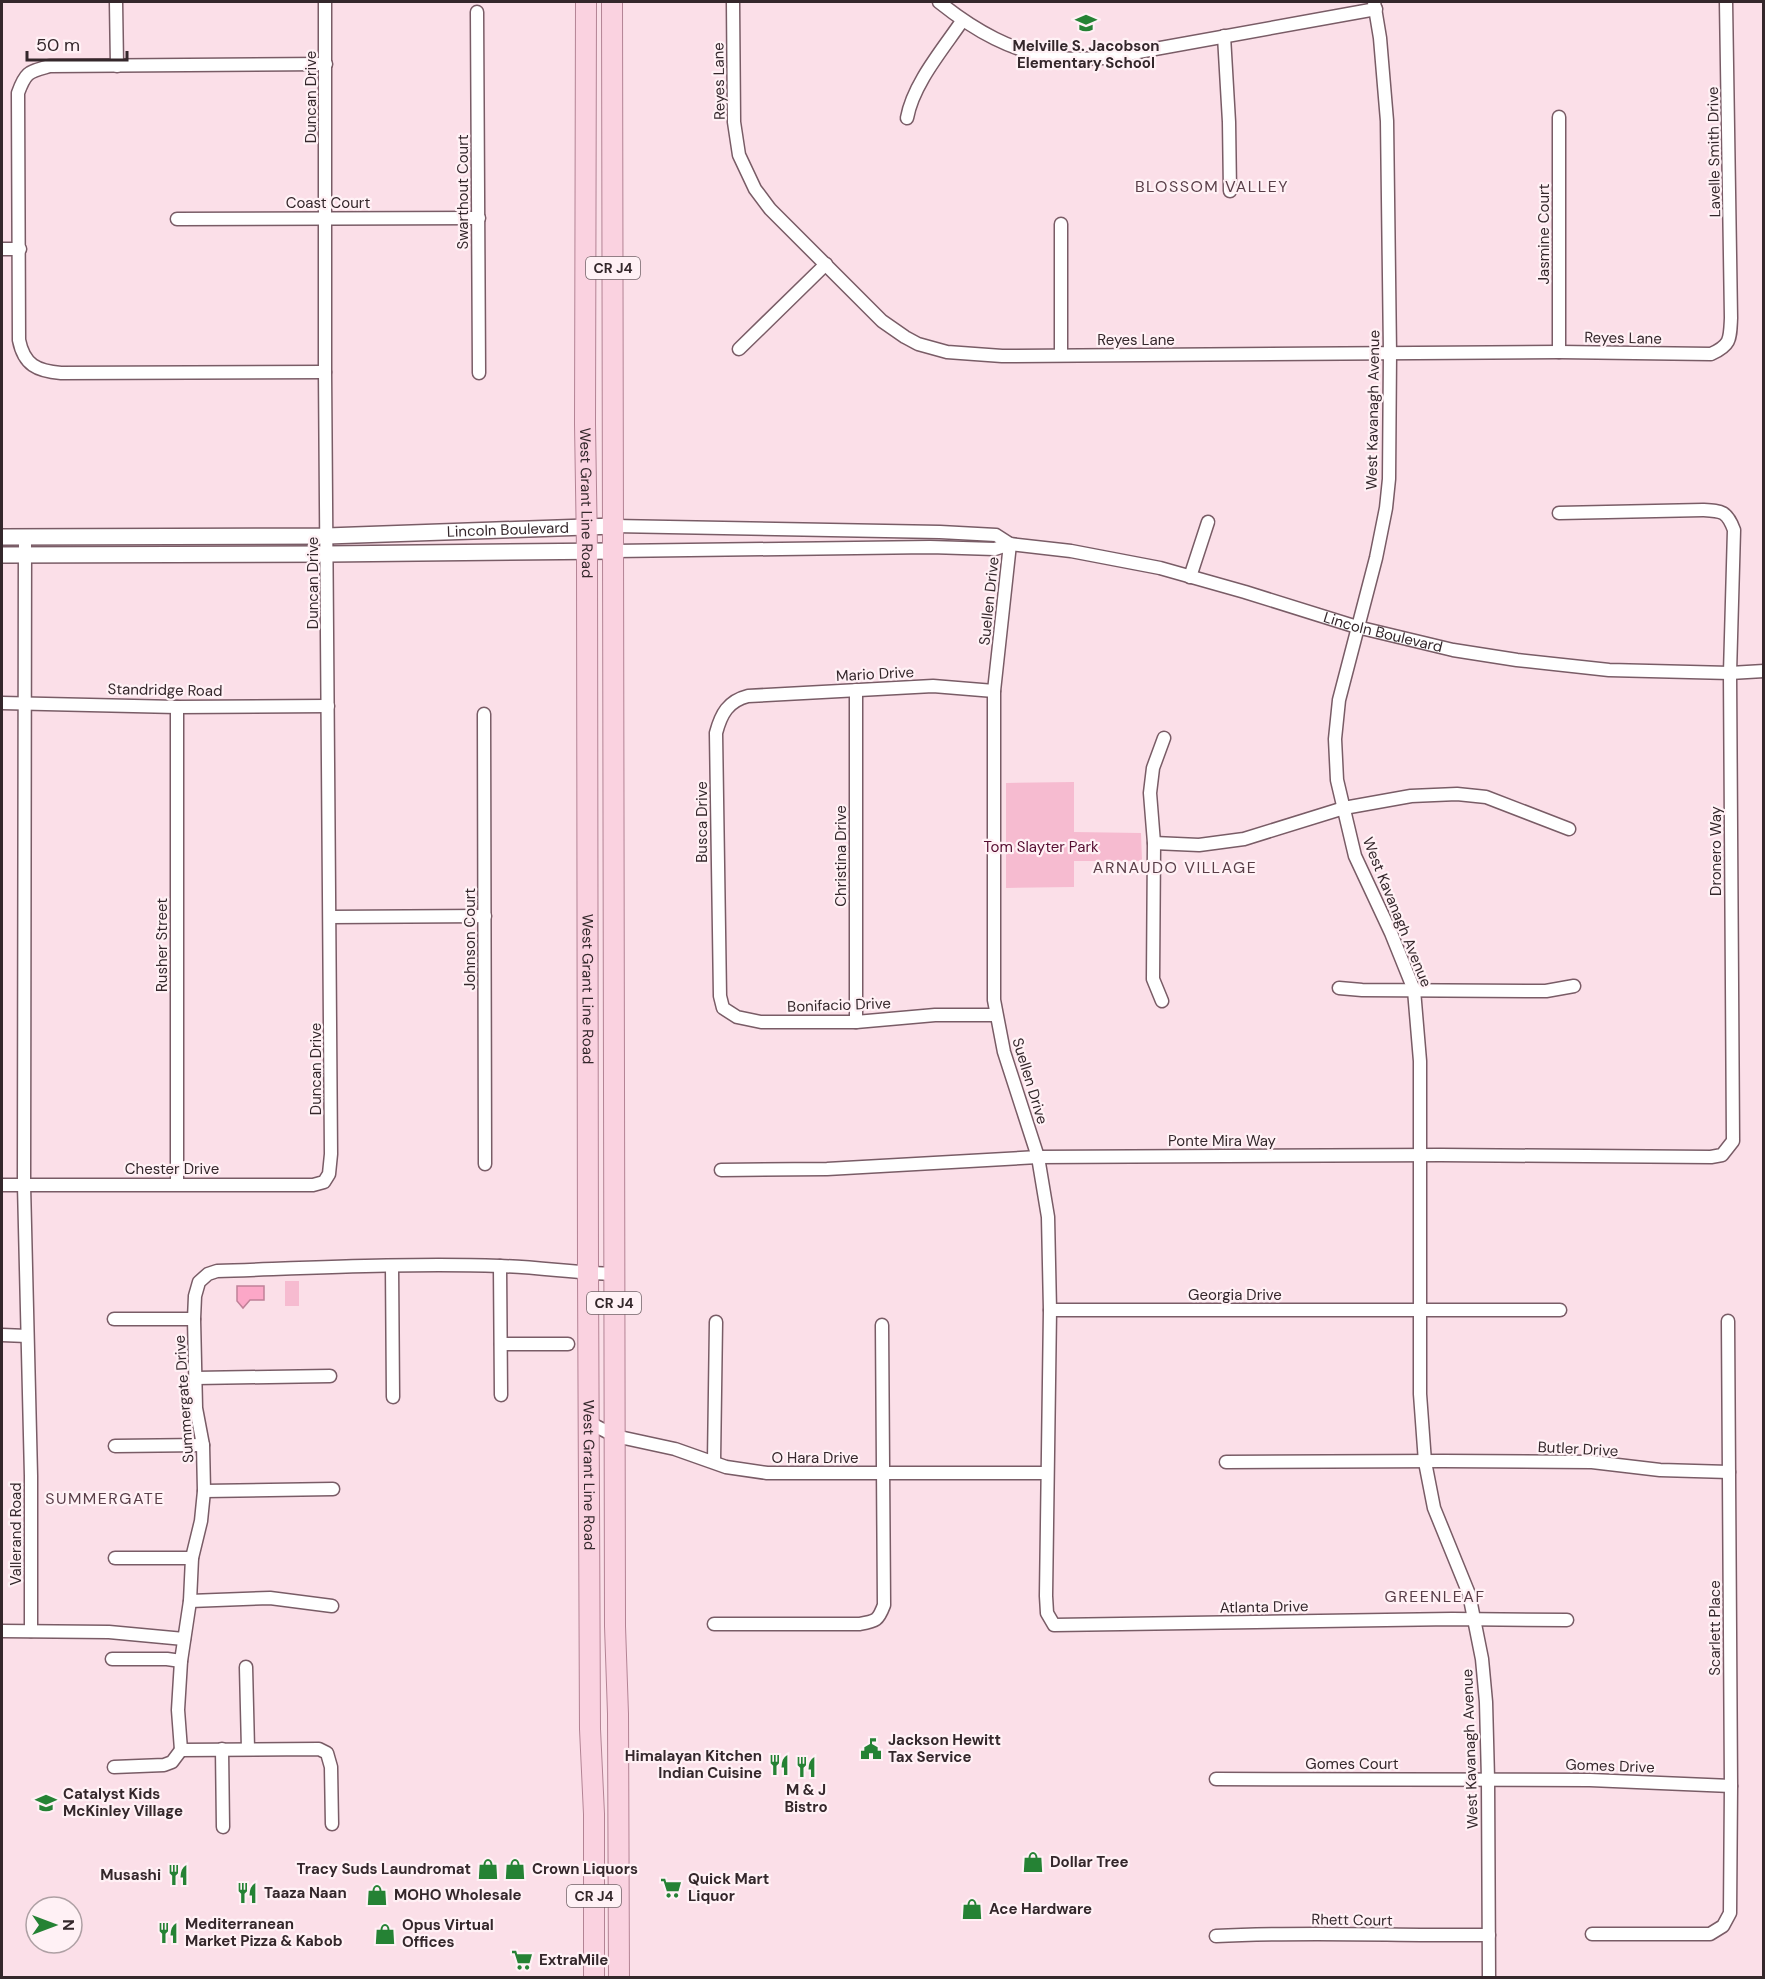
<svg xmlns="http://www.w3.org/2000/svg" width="1765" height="1979" font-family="'DM Sans',sans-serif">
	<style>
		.green { fill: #f6bbd0 }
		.water { fill: #fca7c7; stroke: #c08198; stroke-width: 1.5 }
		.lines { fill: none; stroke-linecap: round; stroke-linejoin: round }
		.minor-casing { stroke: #795c66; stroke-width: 15 }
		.tertiary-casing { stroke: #795c66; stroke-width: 18 }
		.primary-casing { stroke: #b38394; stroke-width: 22 }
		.minor { stroke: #fff; stroke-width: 12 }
		.tertiary { stroke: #fff; stroke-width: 15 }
		.primary { stroke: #fad2e0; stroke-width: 20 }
		.labels { text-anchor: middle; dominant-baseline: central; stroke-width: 4.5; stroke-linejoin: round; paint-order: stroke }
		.shield { fill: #fff1f5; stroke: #716468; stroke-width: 1.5 }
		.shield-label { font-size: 14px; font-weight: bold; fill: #34272b }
		.poi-label { font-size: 15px; font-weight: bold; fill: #34272b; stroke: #fff1f5; text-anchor: start }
		.street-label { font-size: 15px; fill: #34272b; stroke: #fff1f5 }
		.park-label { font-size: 15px; fill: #550c30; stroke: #fff1f5 }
		.neighbourhood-label { font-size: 16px; letter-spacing: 1.5px; fill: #593e48; stroke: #fff1f5 }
	</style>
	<rect width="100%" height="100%" fill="#fbdfe8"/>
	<g class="green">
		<polygon points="1074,782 1074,832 1141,833 1142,861 1074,861 1074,887 1006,888 1006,783"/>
		<rect x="285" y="1281" width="14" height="25"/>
	</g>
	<polygon class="water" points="237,1286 264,1286 264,1300 250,1300 243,1308 237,1301"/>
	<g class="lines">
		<defs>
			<g id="minor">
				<polyline points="116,2 117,66"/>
				<path d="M733 2 734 122 739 155 755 189 770 209 882 321 905 337 918 344 947 352 1002 356 1559 352 1711 354C1731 345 1730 339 1731 318L1726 2"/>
				<path d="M939 2C974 30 1013 53 1059 58 1074 60 1090 58 1105 58L1376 9"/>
				<polyline points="1374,2 1380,38 1387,121 1390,353 1389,479 1386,508 1376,558 1339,700 1335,739 1337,780 1355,856 1391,933 1414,990 1420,1061 1420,1394 1425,1462 1434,1508 1469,1594 1482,1659 1486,1702 1488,1779 1489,1978"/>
				<polyline points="477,12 479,373"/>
				<polyline points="1224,36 1229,122 1230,191"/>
				<path d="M907 118C913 84 943 49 962 21"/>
				<polyline points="177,219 479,218"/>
				<polyline points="1061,224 1061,355"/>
				<polyline points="2,249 20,249"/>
				<polyline points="739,349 826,264"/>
				<polyline points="1559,352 1559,117"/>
				<path d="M325 372 61 373C37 371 24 365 19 340L18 93C26 71 29 72 50 66L326 64"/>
				<path id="s1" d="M614 526 940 532 996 535 1010 544 1071 551 1160 568 1245 592 1357 627 1453 650 1517 660 1609 670 1730 673 1764 671"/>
				<polyline points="25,536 24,1185 31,1476 31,1631"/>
				<polyline points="1010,544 994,691 994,1000 1004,1052 1038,1157 1048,1217 1050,1310 1046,1596 1047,1613 1054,1625 1452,1619 1567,1620"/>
				<polyline points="614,551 930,547 995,549 1010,544"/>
				<polyline points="1190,577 1208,522"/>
				<polyline points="856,690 856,1022"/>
				<path d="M994 691 933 686 748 696C728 701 721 714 716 733L720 996 723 1008 737 1017 761 1022H856L935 1015H996"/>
				<polyline points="2,703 177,707 328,706"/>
				<polyline points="177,707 177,1184"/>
				<polyline points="484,714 485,1164"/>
				<polyline points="1154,843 1199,845 1244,839 1344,808 1411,796 1457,794 1486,797 1569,829"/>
				<polyline points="330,917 485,916"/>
				<polyline points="1339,988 1362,990 1546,991 1574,986"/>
				<polyline points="1162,1001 1153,979 1154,843 1150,793 1153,768 1164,738"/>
				<path d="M721 1170 827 1169 1038 1157 1441 1155 1711 1157 1722 1155 1733 1141 1730 673 1734 530C1727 511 1722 511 1703 510L1559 513"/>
				<polyline points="2,1185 313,1185 324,1182 329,1174 331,1154 325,372 325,2"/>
				<polyline points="392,1266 393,1397"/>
				<polyline points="500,1266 501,1395"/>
				<polyline points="1050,1310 1560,1310"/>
				<polyline points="114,1319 194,1319"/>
				<polyline points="2,1335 27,1336"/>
				<polyline points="501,1344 568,1344"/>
				<polyline points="195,1378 330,1376"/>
				<polyline points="590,1423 615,1436 675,1449 726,1467 767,1473 1047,1473"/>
				<polyline points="115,1446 203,1445"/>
				<polyline points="714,1461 716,1322"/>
				<polyline points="1226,1462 1443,1461 1592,1462 1660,1470 1729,1472"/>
				<polyline points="204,1491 333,1489"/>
				<polyline points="115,1558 192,1558"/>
				<polyline points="190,1601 270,1598 332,1606"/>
				<path d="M714 1624H859C876 1621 878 1621 884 1605L882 1325"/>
				<polyline points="2,1631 109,1632 184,1639"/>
				<polyline points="112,1659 167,1659 181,1661"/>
				<polyline points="246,1667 248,1749"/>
				<polyline points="222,1749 223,1827"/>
				<path d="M181 1750 178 1710 181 1661 190 1601 192 1558 201 1521 204 1491 203 1445 196 1408 194 1319 195 1296 199 1282 208 1274 217 1271C311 1268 406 1263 500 1266 538 1267 576 1273 614 1274"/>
				<polyline points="181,1750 319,1749 327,1753 331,1767 332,1824"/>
				<polyline points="114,1767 164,1765 172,1762 181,1750"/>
				<polyline points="1216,1779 1590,1780 1731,1786"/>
				<polyline points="1592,1934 1710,1934 1723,1926 1730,1913 1731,1786 1728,1321"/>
				<path d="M1216 1936C1307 1931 1398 1936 1489 1935"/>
			</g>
			<g id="tertiary">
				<path id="s2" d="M2 537 327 536 614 526"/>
				<polyline points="2,555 327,554 614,551"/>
			</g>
			<g id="primary">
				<path id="s3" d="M586 2 585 424 587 550 588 1273 590 1729 594 1814V1978"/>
				<polyline points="612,2 615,1626 618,1714 619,1978"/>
			</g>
		</defs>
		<use href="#minor" class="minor-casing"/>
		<use href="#tertiary" class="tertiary-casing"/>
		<use href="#primary" class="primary-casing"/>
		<use href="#minor" class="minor"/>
		<use href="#tertiary" class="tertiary"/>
		<use href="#primary" class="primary"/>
	</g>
	<defs>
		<symbol id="school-bare" viewBox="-9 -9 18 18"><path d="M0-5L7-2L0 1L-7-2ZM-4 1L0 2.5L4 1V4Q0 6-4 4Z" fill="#258234" stroke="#fff1f5" stroke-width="2.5" paint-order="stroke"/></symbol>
		<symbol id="civic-bare" viewBox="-9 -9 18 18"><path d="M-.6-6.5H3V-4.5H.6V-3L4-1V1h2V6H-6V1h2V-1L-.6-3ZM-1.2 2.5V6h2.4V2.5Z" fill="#258234" stroke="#fff1f5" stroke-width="2.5" paint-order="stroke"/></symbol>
		<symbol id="restaurant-bare" viewBox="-9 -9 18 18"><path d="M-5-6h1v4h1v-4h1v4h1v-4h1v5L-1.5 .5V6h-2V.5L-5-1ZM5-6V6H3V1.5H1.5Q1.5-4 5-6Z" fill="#258234" stroke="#fff1f5" stroke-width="2.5" paint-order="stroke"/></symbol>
		<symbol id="shop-bare" viewBox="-9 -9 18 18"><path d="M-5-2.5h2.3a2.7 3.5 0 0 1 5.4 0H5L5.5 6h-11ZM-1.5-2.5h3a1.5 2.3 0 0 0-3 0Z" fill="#258234" stroke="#fff1f5" stroke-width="2.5" paint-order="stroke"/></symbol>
		<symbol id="supermarket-bare" viewBox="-9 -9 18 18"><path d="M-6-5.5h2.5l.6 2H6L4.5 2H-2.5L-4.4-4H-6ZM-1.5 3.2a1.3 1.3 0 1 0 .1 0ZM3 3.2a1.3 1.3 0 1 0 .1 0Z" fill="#258234" stroke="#fff1f5" stroke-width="2.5" paint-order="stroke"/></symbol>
	</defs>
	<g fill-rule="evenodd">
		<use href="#school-bare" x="1071" y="8" width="30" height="30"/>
		<use href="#civic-bare" x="856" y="1734" width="30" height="30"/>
		<use href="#restaurant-bare" x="764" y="1750" width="30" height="30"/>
		<use href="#restaurant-bare" x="791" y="1752" width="30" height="30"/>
		<use href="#school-bare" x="31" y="1788" width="30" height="30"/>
		<use href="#shop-bare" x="1018" y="1847" width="30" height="30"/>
		<use href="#shop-bare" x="473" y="1854" width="30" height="30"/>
		<use href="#shop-bare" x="500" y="1854" width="30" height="30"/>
		<use href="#restaurant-bare" x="163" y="1860" width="30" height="30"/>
		<use href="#supermarket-bare" x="656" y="1873" width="30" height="30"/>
		<use href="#restaurant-bare" x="232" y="1878" width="30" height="30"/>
		<use href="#shop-bare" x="362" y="1880" width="30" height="30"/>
		<use href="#shop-bare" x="957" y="1894" width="30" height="30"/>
		<use href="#restaurant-bare" x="153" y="1918" width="30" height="30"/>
		<use href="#shop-bare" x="370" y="1919" width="30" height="30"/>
		<use href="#supermarket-bare" x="507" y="1945" width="30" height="30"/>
	</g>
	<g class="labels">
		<g class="shield">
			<rect x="586" y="257" width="54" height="22" rx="4.5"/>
			<rect x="587" y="1292" width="54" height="22" rx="4.5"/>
			<rect x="567" y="1885" width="54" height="22" rx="4.5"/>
		</g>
		<g class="shield-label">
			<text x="613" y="268">CR J4</text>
			<text x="614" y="1303">CR J4</text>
			<text x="594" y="1896">CR J4</text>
		</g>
		<g class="poi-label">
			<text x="1086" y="46" text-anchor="middle">Melville S. Jacobson<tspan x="1086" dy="17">Elementary School</tspan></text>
			<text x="888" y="1740">Jackson Hewitt<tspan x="888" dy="17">Tax Service</tspan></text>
			<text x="762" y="1756" text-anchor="end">Himalayan Kitchen<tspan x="762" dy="17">Indian Cuisine</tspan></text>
			<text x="806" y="1790" text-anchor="middle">M &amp; J<tspan x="806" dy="17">Bistro</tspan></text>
			<text x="63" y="1794">Catalyst Kids<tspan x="63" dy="17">McKinley Village</tspan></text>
			<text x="1050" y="1862">Dollar Tree</text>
			<text x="471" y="1869" text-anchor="end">Tracy Suds Laundromat</text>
			<text x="532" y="1869">Crown Liquors</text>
			<text x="161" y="1875" text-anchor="end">Musashi</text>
			<text x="688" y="1879">Quick Mart<tspan x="688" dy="17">Liquor</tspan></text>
			<text x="264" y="1893">Taaza Naan</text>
			<text x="394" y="1895">MOHO Wholesale</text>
			<text x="989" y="1909">Ace Hardware</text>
			<text x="185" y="1924">Mediterranean<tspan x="185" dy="17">Market Pizza &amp; Kabob</tspan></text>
			<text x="402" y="1925">Opus Virtual<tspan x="402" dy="17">Offices</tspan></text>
			<text x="539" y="1960">ExtraMile</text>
		</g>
		<g class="street-label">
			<text transform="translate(719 81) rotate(-91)">Reyes Lane</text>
			<text transform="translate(311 97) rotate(-90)">Duncan Drive</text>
			<text transform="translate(1714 152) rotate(-91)">Lavelle Smith Drive</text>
			<text transform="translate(463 192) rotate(-90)">Swarthout Court</text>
			<text x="328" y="203">Coast Court</text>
			<text transform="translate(1544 234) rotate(-90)">Jasmine Court</text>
			<text transform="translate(1623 338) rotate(1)">Reyes Lane</text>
			<text x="1136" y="340">Reyes Lane</text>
			<text transform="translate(1373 410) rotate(-89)">West Kavanagh Avenue</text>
			<text stroke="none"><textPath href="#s3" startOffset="501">West Grant Line Road</textPath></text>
			<text stroke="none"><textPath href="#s2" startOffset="506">Lincoln Boulevard</textPath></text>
			<text transform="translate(313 583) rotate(-90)">Duncan Drive</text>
			<text transform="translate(989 601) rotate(-84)">Suellen Drive</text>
			<text stroke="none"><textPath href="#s1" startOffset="783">Lincoln Boulevard</textPath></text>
			<text transform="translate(875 674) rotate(-3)">Mario Drive</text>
			<text transform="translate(165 690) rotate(1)">Standridge Road</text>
			<text transform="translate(702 822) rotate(-90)">Busca Drive</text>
			<text transform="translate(1716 851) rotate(-90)">Dronero Way</text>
			<text transform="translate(841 856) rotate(-90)">Christina Drive</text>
			<text transform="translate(1397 912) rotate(68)">West Kavanagh Avenue</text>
			<text transform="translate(470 939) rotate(-90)">Johnson Court</text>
			<text transform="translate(162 945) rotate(-90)">Rusher Street</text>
			<text stroke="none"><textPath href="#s3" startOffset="987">West Grant Line Road</textPath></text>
			<text transform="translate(839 1005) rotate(-2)">Bonifacio Drive</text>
			<text transform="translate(316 1069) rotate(-90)">Duncan Drive</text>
			<text transform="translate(1030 1081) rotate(73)">Suellen Drive</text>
			<text x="1222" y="1141">Ponte Mira Way</text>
			<text x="172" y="1169">Chester Drive</text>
			<text x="1235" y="1295">Georgia Drive</text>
			<text transform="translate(184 1399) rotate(-94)">Summergate Drive</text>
			<text transform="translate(1578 1449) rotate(3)">Butler Drive</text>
			<text x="815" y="1458">O Hara Drive</text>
			<text stroke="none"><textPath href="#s3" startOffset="1473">West Grant Line Road</textPath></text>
			<text transform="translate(16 1534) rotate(-90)">Vallerand Road</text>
			<text transform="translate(1264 1607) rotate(-1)">Atlanta Drive</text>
			<text transform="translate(1715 1628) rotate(-90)">Scarlett Place</text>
			<text transform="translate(1470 1749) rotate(-92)">West Kavanagh Avenue</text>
			<text x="1352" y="1764">Gomes Court</text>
			<text transform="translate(1610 1766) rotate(2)">Gomes Drive</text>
			<text transform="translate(1352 1920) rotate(1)">Rhett Court</text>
		</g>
		<g class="park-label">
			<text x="1041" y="847">Tom Slayter Park</text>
		</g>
		<g class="neighbourhood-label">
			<text x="1212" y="186">BLOSSOM VALLEY</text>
			<text x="1175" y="867">ARNAUDO VILLAGE</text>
			<text x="105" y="1498">SUMMERGATE</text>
			<text x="1435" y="1596">GREENLEAF</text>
		</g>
	</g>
	<rect width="1765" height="1979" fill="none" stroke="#34272b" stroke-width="6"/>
	<g transform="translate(54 1925) rotate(90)"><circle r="28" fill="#fff1f5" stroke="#aea0a4" stroke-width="1.5"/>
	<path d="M0-4.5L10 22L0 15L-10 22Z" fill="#258234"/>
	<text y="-9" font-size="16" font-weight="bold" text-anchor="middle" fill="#34272b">N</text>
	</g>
	<path d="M27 51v9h100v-9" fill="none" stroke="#34272b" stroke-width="3"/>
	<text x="36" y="51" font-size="18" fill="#34272b" stroke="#fff1f5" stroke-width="4.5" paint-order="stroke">50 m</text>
</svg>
